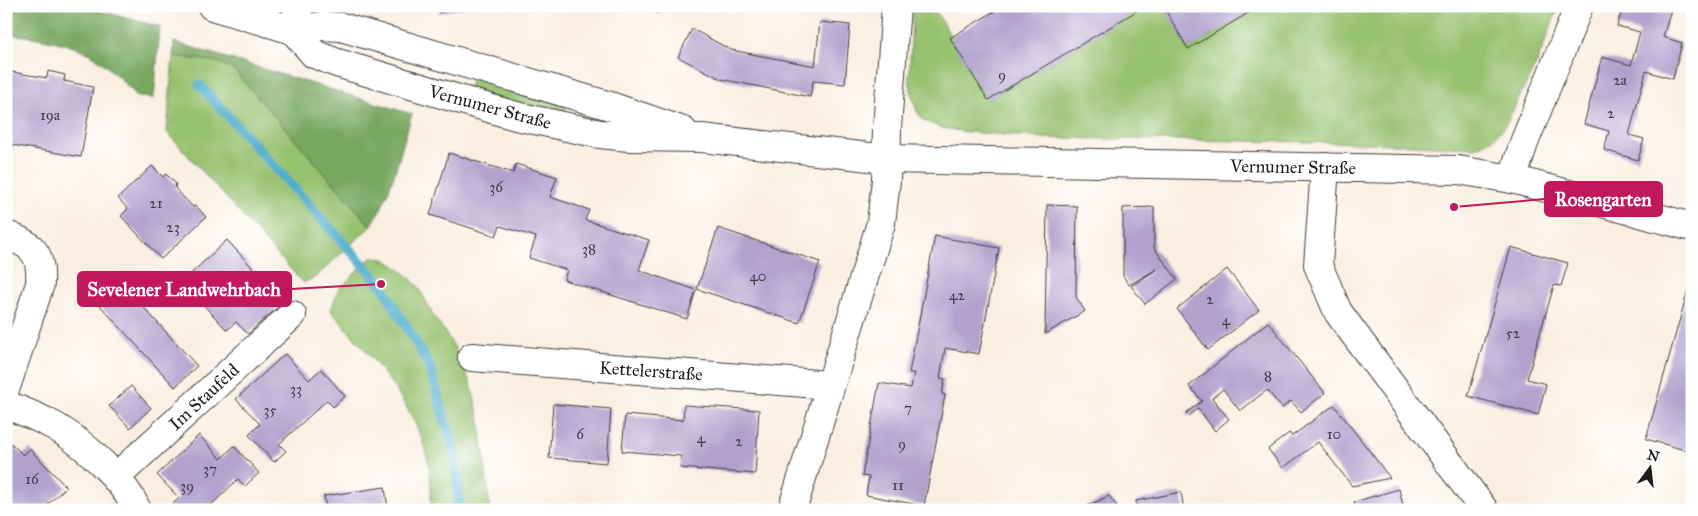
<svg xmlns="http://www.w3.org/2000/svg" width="1698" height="516" font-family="'IM FELL Great Primer',serif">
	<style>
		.green { fill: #96c16e; stroke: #596e45 }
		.forest { fill: #78a761; stroke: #4a623e }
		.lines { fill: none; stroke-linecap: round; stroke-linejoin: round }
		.stream { stroke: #4cabcb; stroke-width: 10 }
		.building { fill: #b0a1cd }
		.minor-casing { stroke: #3d3c39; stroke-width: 30 }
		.tertiary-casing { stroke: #3d3c39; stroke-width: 30 }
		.minor { stroke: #fff; stroke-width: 28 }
		.tertiary { stroke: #fff; stroke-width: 28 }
		.labels { text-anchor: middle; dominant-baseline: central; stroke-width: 4; stroke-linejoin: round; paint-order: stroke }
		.number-label { font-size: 15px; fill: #413d48 }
		.street-label { font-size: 18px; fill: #1c1c1c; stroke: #fff }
		.leader { fill: none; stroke: #c2185b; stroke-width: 2 }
		.callout-dot { fill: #c2185b; stroke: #fff; stroke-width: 2 }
		.callout { fill: #c2185b; stroke: #c2185b; stroke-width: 2 }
		.callout-label { font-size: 19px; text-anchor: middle; font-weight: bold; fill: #fff }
	</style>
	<rect width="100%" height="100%" fill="#fff"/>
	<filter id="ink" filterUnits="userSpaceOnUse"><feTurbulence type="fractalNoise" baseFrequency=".02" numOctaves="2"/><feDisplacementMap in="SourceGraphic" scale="10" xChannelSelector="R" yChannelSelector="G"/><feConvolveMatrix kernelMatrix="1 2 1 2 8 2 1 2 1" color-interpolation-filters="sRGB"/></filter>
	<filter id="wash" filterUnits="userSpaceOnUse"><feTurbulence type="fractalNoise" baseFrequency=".0096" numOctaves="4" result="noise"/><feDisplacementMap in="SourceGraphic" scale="20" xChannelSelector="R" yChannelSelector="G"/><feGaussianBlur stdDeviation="1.12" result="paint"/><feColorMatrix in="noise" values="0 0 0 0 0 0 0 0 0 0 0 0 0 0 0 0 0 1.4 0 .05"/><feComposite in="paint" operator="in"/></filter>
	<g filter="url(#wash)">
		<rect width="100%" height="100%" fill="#f9eee0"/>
		<g class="green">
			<polygon points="913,6 933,6 988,100 1145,6 1163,6 1188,49 1260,6 1559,6 1537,62 1505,126 1492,140 1474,148 1368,143 1044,138 966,132 942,128 924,121 917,112 912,96 909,78"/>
			<polygon points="173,56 218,62 234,70 371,226 316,277 303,283 167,132"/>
			<polygon points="472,77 564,104 566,111 564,114 467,92"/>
			<path d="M374 257 384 259 400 269 418 286 433 315 454 346 470 382 479 416 484 454 490 510H431C431 489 431 465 424 445 406 393 367 352 331 311L338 290 367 261Z"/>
		</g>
		<g class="forest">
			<path d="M6 6H82L160 27 154 98 138 97C124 83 111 69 95 57 74 43 32 36 6 34Z"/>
			<path d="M174 42 412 114C401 148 391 198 371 226L234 70 218 62 173 56Z"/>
		</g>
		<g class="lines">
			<polyline class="stream" points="200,85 381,284 429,365 455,454 460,510"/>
		</g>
		<g id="blocks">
			<g class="building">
				<polygon points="438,6 469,6 469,7 439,13"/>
				<polygon points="657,6 680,6 680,7 656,13"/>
				<polygon points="1003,6 1145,6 988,100 950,38"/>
				<polygon points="1163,6 1260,6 1188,49"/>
				<polygon points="1623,6 1672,6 1663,37 1682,43 1673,79 1646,71 1629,135 1644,139 1638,160 1604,150 1609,131 1584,124 1602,57 1631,65 1640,32 1617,26"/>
				<polygon points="820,22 850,25 845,84 813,81 810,97 721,79 678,57 692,29 731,50 815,66"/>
				<polygon points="6,71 47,78 48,71 65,75 64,81 93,87 81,157 6,144"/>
				<polygon points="449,153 513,173 516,164 557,177 550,197 589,210 585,220 649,240 639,270 696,290 687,319 564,280 567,270 529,258 536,237 500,226 496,236 430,215"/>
				<polygon points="152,166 163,177 166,174 176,184 175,188 184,198 193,207 196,206 206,217 161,259 121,216 128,209 118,198"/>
				<polygon points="1047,205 1077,206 1076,297 1085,311 1045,334"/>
				<polygon points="1154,207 1154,248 1177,279 1145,304 1131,286 1157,269 1129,285 1123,276 1123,208"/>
				<polygon points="718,228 820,262 799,323 697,289"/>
				<polygon points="935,236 999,248 979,354 945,348 940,378 945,379 942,394 945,395 924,506 866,495 869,477 862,476 879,383 911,388 914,373 909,373"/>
				<polygon points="227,240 272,289 270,291 282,303 248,334 236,322 227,330 182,282"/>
				<polygon points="1511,247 1568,263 1561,286 1554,285 1527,379 1546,384 1538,415 1468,396"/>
				<polygon points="1227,269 1259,310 1208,350 1177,309"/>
				<polygon points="116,281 133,300 135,298 197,366 175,387 95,300"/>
				<polygon points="1688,290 1692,291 1692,452 1646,439"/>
				<polygon points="1268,322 1325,393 1301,412 1291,401 1282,408 1267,390 1240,411 1223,389 1212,398 1229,419 1215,431 1198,408 1189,416 1186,413 1202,401 1189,386"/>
				<polygon points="285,354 309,380 321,369 345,396 333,407 327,400 279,444 286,451 274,462 249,435 260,424 236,399"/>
				<polygon points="131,386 151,408 130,428 109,406"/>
				<polygon points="553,404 611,409 607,463 549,458"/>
				<polygon points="684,405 759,410 755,474 680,468 681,456 622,451 625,415 683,420"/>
				<polygon points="1334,405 1371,453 1390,478 1352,486 1318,442 1283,468 1268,449 1289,433 1292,436"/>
				<polygon points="199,435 221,459 234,446 259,473 245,486 238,479 206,510 167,510 179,498 157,475"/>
				<polygon points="6,443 12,444 23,455 30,449 66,487 42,510 10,510 6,506"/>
				<polygon points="385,487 388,510 326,510 324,496"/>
				<polygon points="1399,489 1404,510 1356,510 1354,502"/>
				<polygon points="1181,492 1184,510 1137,510 1136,501"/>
				<polygon points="1109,496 1120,510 1078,510"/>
			</g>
		</g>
	</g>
	<g filter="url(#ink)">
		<use href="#blocks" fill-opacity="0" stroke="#3d3c39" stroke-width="1"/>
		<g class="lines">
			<defs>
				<g id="minor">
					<polyline points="293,30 299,6"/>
					<polyline points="1325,167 1318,265 1338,312 1484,510"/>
					<polyline points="1512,179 1524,143 1579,6"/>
					<path d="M6 235C34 245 42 254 40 284L6 387"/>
					<polyline points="472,357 830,385"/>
					<path d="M6 405C23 411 40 418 56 427 85 444 123 479 137 510"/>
					<polyline points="115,478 292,315"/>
					<polyline points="792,510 881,223 886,180 887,128 896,6"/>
				</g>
				<g id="tertiary">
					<polyline points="212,6 293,30 322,26 341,27 610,106 683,131"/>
					<polyline points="293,30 314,54 337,63 516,116 600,134 629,137 702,138 887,159 1458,170 1512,179 1692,227"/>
				</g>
			</defs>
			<use href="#minor" class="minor-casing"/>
			<use href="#tertiary" class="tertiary-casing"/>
			<use href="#minor" class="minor"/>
			<use href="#tertiary" class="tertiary"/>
		</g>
	</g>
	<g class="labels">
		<g class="number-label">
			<text x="1002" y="75">9</text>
			<text x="1620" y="80">2a</text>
			<text x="1611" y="113">2</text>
			<text x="50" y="115">19a</text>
			<text x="496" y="187">36</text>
			<text x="156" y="203">21</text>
			<text x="173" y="227">23</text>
			<text x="589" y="249">38</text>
			<text x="758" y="276">40</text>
			<text x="957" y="295">42</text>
			<text x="1210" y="299">2</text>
			<text x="1226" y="320">4</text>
			<text x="1513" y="333">52</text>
			<text x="1268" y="376">8</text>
			<text x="296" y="389">33</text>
			<text x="908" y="408">7</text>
			<text x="270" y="410">35</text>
			<text x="580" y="434">6</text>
			<text x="1334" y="434">10</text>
			<text x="701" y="438">4</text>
			<text x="739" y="441">2</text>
			<text x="902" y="444">9</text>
			<text x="210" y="469">37</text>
			<text x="32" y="479">16</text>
			<text x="898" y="485">11</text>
			<text x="187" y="486">39</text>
		</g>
		<g class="street-label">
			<text transform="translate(490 107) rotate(15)">Vernumer Straße</text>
			<text transform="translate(1293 167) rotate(1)">Vernumer Straße</text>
			<text transform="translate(651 371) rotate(4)">Kettelerstraße</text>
			<text transform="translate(204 397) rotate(-43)">Im Staufeld</text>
		</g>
	</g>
	<path class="leader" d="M1454 207L1545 199M381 284L291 289"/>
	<g class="callout-dot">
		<circle cx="1454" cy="207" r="5"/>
		<circle cx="381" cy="284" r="5"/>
	</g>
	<g class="callout">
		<rect x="1545" y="182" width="117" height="34" rx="5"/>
		<rect x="78" y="272" width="213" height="34" rx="5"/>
	</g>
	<g class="callout-label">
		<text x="1603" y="206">Rosengarten</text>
		<text x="184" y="296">Sevelener Landwehrbach</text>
	</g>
	<rect width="1698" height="516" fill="none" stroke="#fff" stroke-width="25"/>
	<g transform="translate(1650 468) rotate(15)" stroke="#ffffff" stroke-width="4" paint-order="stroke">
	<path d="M0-4L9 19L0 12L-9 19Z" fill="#1c1c1c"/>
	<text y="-8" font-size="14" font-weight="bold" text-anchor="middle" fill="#1c1c1c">N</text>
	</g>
</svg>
